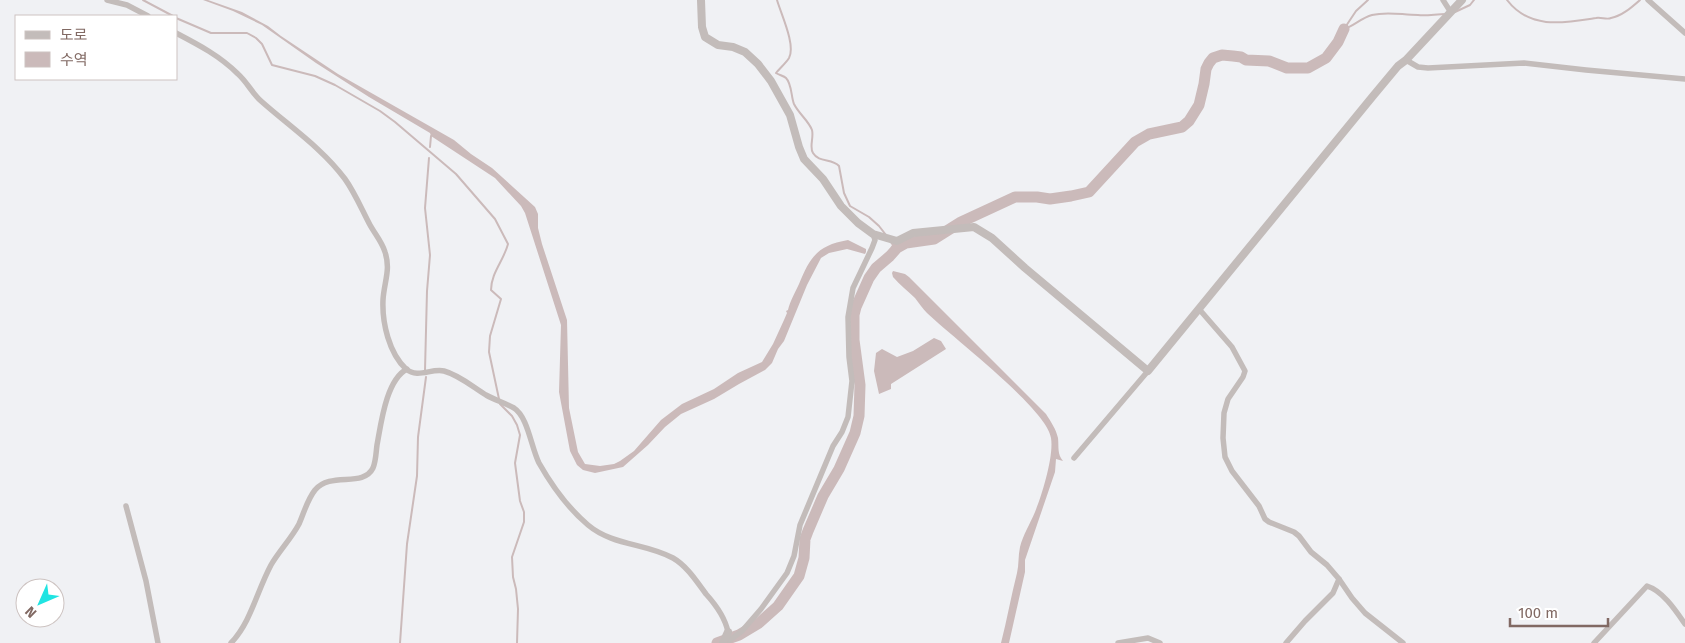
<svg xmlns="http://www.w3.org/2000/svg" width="1685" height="643" font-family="'Fira Sans','Noto Sans KR',sans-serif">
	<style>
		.water { fill: #cbbaba }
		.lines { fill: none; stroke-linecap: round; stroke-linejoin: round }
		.stream { stroke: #cbbaba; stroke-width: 2 }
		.river { stroke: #cbbaba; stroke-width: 11 }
		.minor { stroke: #c3bcba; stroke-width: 5.5 }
		.tertiary { stroke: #c3bcba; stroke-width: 8 }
	</style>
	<rect width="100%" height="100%" fill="#f0f1f4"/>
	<g class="water">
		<path d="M203 0H208L242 12 268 26 281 36 338 74 454 140 471 154 492 168 535 207 538 214V228L542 244 567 320 569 408 578 452 585 464 600 466 614 464 620 461 634 451 661 420 682 404 714 389 738 373 762 362 773 344 784 320 787 313 786 311 788 310C790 301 795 293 799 284 810 257 818 245 848 240L866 249V252L865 254 847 249 829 253 821 258 807 285 784 341 778 349 772 363 765 370 739 384 714 399 681 414 665 427 648 445 623 467 595 473 583 470 577 465 570 451 559 392 561 325 525 213 521 206 495 178 431 136 430 133 369 97 316 63 262 25 233 11Z"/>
		<path d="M893 271 905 274 909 277 1046 414C1051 422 1056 429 1058 438 1059 447 1057 454 1063 461L1056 459 1055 472 1025 560V572L1009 643H1001C1007 620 1011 596 1017 573 1019 565 1018 556 1020 547 1023 535 1030 524 1035 512 1042 495 1054 456 1051 438 1047 409 952 337 927 313 923 309 919 303 915 298 908 291 900 285 893 277L892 273Z"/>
		<polygon points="934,338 941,341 946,349 891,384 891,389 879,394 874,371 876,353 882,349 897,357 913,351"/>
	</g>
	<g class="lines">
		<g class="stream">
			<polyline points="143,0 173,16"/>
			<path d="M777 0C781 14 796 45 789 58 786 63 780 68 776 73 779 75 784 76 786 78 792 84 791 97 794 104 799 114 808 120 812 130 814 138 809 147 813 153 819 163 832 158 839 166L844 193 850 206 869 217 879 226 886 235"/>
			<path d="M1507 0C1530 30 1564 23 1596 18 1601 17 1607 20 1611 18 1622 16 1632 7 1640 0"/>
			<polyline points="1455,12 1470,5 1474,0"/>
			<path d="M176 18 211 33H247L256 38 262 44 272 65 315 76 335 85 380 111 395 122 456 174 495 219 508 244C504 260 491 273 491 290L501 299 490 336 489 352 499 399"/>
			<path d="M1344 29C1354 26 1361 18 1372 15 1388 11 1402 15 1418 15 1427 16 1436 14 1446 14"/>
			<polyline points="1344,29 1356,11 1368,0"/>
			<polyline points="430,147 431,136"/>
			<polyline points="890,256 893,245 890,241"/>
			<polyline points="425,370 427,291 430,255 425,208 429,158"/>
			<polyline points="500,404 512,416 517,425 520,435 515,463 520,501 524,512 524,522 512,557 513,577 516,589 518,609 517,643"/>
			<polyline points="400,643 407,544 417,476 418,437 426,377"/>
		</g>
		<polyline class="river" points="717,643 739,635 759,623 778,606 799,576 804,558 805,539 808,531 823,496 839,469 855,433 859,416 860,385 854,340 854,315 856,307 869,278 876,268 890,256 897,248 906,243 934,239 961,222 1015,197 1037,197 1050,199 1071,196 1089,192 1135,142 1149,134 1182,127 1189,121 1199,105 1204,84 1206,69 1209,63 1213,58 1222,55 1233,56 1241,57 1246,60 1269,61 1287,68 1308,68 1326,58 1338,42 1344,29"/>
		<g class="minor">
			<polyline points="107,0 127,5 148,16"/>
			<polyline points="1443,0 1450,11"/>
			<polyline points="1648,0 1685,33"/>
			<path d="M176 33C199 45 220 56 238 74 247 82 252 93 261 101 289 126 322 148 345 179 355 193 362 210 370 225 375 234 382 242 385 252 391 270 384 282 383 300 382 323 389 353 406 369 418 379 431 368 444 371 459 375 473 387 486 395 495 400 505 403 514 408 528 417 531 447 539 463 552 486 568 508 588 525 613 546 646 543 673 558 687 566 697 582 706 594 716 605 725 617 728 632"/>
			<polyline points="1406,60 1418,67 1428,68 1524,63 1586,70 1685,79"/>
			<polyline points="1199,309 1232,347 1245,371 1243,377 1228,399 1224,413 1223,438 1225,457 1232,471 1259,506 1265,519 1269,522 1294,532 1299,536 1311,552 1327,565 1339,579 1352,598 1365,613 1403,643"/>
			<polyline points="1074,458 1148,371"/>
			<polyline points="126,506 146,581 158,643"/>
			<path d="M231 643C251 622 257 591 271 565 279 551 291 539 299 524 304 513 307 500 315 490 331 471 363 488 373 468 376 461 376 452 377 445 381 424 386 380 407 369"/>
			<polyline points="726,643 742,631 761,609 787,573 794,556 800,525 833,446 842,432 848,417 852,381 849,357 848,317 853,288 872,248 875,240 873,234"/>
			<polyline points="1118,643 1148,638 1160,643"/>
			<polyline points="1286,643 1305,621 1333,593 1339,579"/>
			<path d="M1594 643 1647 586C1663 591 1676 611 1685 624"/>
		</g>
		<g class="tertiary">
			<polyline points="701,0 702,27 705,37 718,45 733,47 745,52 758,64 771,81 790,115 799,147 804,159 823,179 841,206 858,223 873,234 897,241 913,233 974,227 992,238 1025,268 1148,371 1373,96 1398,66 1406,60 1462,0"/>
			<polyline points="723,643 728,632"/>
		</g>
	</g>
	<rect x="15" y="15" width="162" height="65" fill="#ffffff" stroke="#cdc3c1"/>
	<rect x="25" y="31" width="25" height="8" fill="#c3bcba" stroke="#cdc3c1"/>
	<text x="60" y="40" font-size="15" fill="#816963">도로</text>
	<rect x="25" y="52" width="25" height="15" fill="#cbbaba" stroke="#cdc3c1"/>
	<text x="60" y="65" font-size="15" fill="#816963">수역</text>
	<g transform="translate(40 603) rotate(225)"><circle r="24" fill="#ffffff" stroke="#cdc3c1"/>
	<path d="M0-4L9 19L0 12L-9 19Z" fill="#20e4e2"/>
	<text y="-8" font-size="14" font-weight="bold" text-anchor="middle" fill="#816963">N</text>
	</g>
	<path d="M1510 618v8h98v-8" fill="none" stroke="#816963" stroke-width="2.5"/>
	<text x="1518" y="618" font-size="15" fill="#816963" stroke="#ffffff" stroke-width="4" paint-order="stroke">100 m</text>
</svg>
